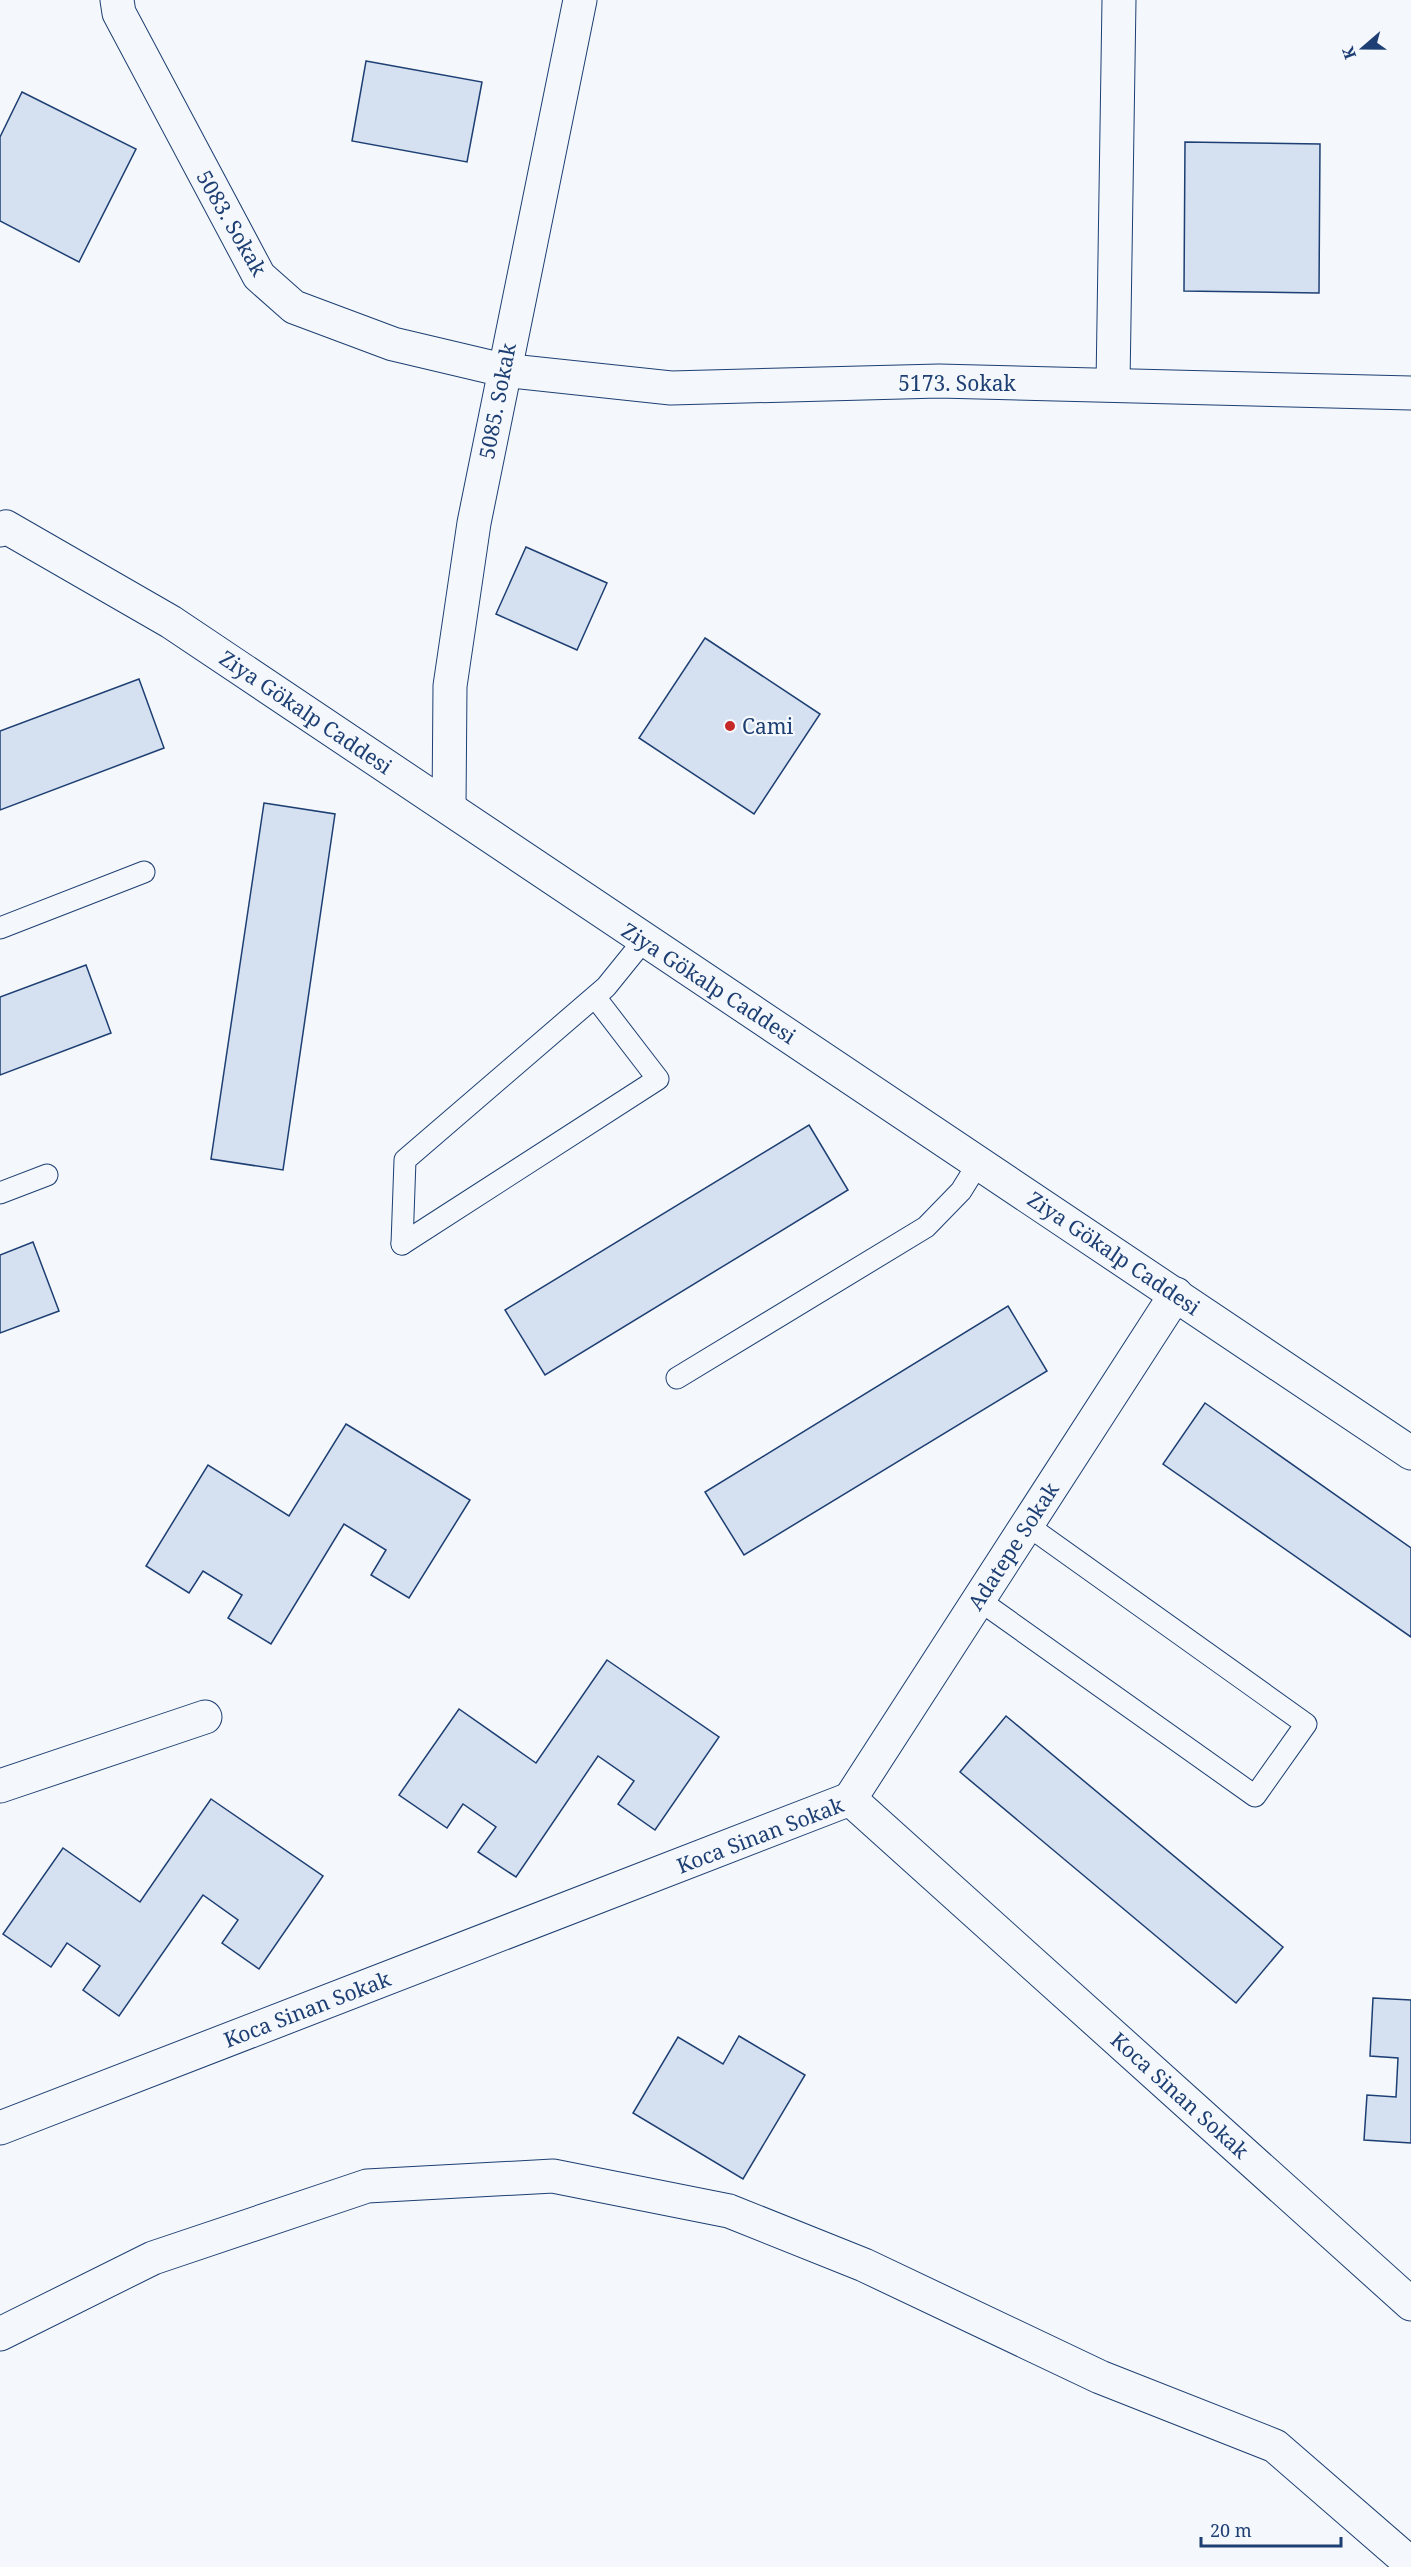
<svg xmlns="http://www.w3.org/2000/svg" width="1411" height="2567" font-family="'Noto Serif',serif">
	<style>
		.building { fill: #d5e0f0; stroke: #1d3f73; stroke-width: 1.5 }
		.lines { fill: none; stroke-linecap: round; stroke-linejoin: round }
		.service-casing { stroke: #1d3f73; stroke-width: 23 }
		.minor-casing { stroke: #1d3f73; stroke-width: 35 }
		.tertiary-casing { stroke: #1d3f73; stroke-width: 35 }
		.service { stroke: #f4f7fb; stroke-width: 21 }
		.minor { stroke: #f4f7fb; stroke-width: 33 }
		.tertiary { stroke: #f4f7fb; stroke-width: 33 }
		.poi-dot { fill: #c62828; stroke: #f4f7fb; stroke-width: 2 }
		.labels { text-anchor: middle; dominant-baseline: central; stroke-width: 4.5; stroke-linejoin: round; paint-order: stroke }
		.street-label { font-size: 21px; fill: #1d3f73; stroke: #f4f7fb }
		.poi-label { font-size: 21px; fill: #1d3f73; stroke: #f4f7fb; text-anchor: start }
	</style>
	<rect width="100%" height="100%" fill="#f4f7fb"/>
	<g class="building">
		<polygon points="366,61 482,82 467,162 352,141"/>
		<polygon points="22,92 136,149 79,262 0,221 0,137"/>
		<polygon points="1185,142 1320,144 1319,293 1184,291"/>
		<polygon points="526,547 607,583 577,650 496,614"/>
		<polygon points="705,638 820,714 754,814 639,738"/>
		<polygon points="139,679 164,748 0,810 0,731"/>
		<polygon points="264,803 335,814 283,1170 211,1159"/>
		<polygon points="86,965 111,1033 0,1075 0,997"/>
		<polygon points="809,1125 848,1190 545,1375 505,1310"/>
		<polygon points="33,1242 59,1311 0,1333 0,1255"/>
		<polygon points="1008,1306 1047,1371 744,1555 705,1492"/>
		<polygon points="1205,1403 1411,1548 1411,1637 1163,1464"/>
		<polygon points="346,1424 470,1500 409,1598 371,1575 386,1550 344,1524 271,1644 228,1618 242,1595 203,1571 189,1593 146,1566 208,1465 289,1516"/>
		<polygon points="607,1660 719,1737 655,1830 618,1804 634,1781 598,1756 516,1877 478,1852 496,1827 463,1804 447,1828 399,1795 459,1709 536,1763"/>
		<polygon points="1006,1716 1283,1947 1236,2003 960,1772"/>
		<polygon points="211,1799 323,1876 259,1969 222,1943 238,1920 203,1895 119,2016 83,1990 100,1966 67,1943 51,1967 3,1934 63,1848 140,1902"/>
		<polygon points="1373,1998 1411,2000 1411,2143 1364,2140 1367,2095 1396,2097 1398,2058 1370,2056"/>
		<polygon points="739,2036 805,2075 743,2179 633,2113 678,2037 723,2064"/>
	</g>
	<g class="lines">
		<defs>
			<g id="service">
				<polyline points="0,928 144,872"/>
				<polyline points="0,1193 47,1175"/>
				<polyline points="402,1244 405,1160 606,987 644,940"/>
				<polyline points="402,1244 658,1079 595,997"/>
				<polyline points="677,1378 926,1227 961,1191 979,1162"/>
				<polyline points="979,1600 1255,1796 1306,1724 1027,1525"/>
			</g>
			<g id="minor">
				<polyline points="1113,384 1119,0"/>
				<polyline points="449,807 450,686 474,523 580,0"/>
				<polyline points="0,1786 205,1717"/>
				<polyline points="0,2334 153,2258 367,2186 553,2176 729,2211 864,2265 1100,2377 1275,2446 1411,2564"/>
			</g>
			<g id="tertiary">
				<polyline points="117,0 119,13 259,276 294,307 393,344 503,370 671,388 939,381 1411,393"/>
				<polyline points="0,530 6,527 171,622 1411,1453"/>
				<polyline points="850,1799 1176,1294"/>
				<polyline points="0,2128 850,1799 1411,2304"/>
			</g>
		</defs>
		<use href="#service" class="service-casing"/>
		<use href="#minor" class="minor-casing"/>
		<use href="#tertiary" class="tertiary-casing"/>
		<use href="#service" class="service"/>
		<use href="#minor" class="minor"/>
		<use href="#tertiary" class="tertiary"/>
	</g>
	<circle class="poi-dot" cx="730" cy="726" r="6"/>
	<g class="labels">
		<g class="street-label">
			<text transform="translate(232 223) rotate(60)">5083. Sokak</text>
			<text x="957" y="383">5173. Sokak</text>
			<text transform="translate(497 401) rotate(-79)">5085. Sokak</text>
			<text transform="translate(306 712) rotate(34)">Ziya Gökalp Caddesi</text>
			<text transform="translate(709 983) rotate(33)">Ziya Gökalp Caddesi</text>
			<text transform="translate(1114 1253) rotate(34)">Ziya Gökalp Caddesi</text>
			<text transform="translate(1013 1546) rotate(-57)">Adatepe Sokak</text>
			<text transform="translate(760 1835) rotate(-21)">Koca Sinan Sokak</text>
			<text transform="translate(307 2009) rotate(-21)">Koca Sinan Sokak</text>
			<text transform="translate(1180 2095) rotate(42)">Koca Sinan Sokak</text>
		</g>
		<g class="poi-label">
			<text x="742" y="726">Cami</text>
		</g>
	</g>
	<g transform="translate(1363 48) rotate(250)" stroke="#f4f7fb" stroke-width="4.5" paint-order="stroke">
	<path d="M0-4.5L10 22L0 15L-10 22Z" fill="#1d3f73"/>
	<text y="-9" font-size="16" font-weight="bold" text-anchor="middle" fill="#1d3f73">K</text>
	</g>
	<path d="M1201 2537v9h140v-9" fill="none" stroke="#1d3f73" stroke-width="3"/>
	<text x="1210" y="2537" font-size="18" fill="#1d3f73" stroke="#f4f7fb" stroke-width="4.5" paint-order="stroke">20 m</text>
</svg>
